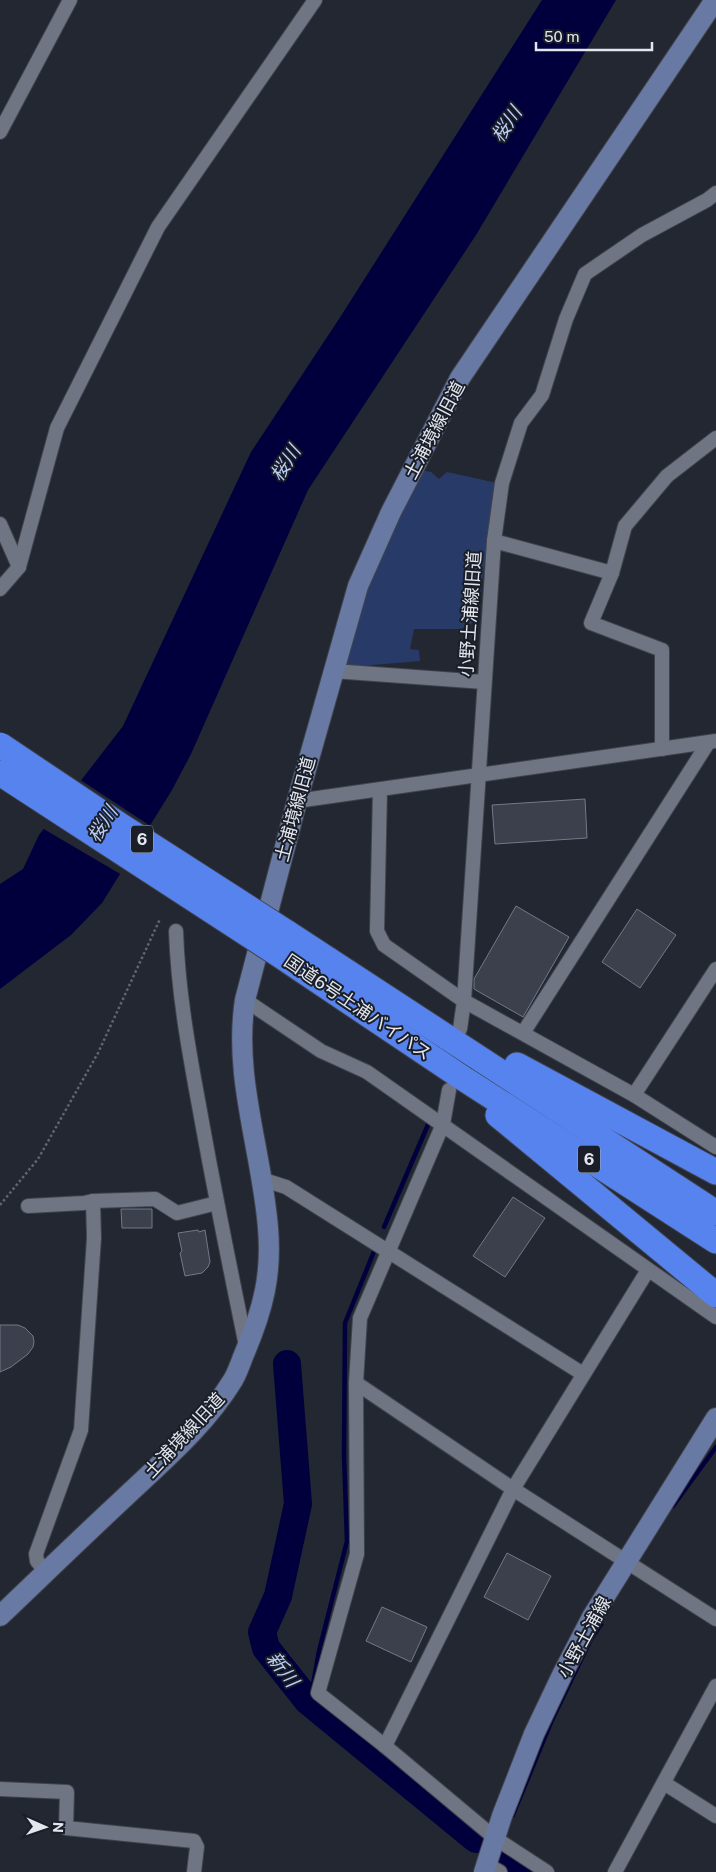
<svg xmlns="http://www.w3.org/2000/svg" width="716" height="1872" font-family="'Public Sans','Noto Sans JP',sans-serif">
	<style>
		.green { fill: #283b68 }
		.water { fill: #01003c }
		.pier { fill: #222732 }
		.lines { fill: none; stroke-linecap: round; stroke-linejoin: round }
		.stream { stroke: #01003c; stroke-width: 4.5 }
		.river { stroke: #01003c; stroke-width: 28 }
		.building { fill: #3b404c; stroke: #737986 }
		.street-casing { stroke: #40434c; stroke-width: 16 }
		.secondary-casing { stroke: #40434c; stroke-width: 22 }
		.highway-casing { stroke: #40434c; stroke-width: 27 }
		.path { stroke: #61656f; stroke-width: 2.5; stroke-dasharray: 2.5 2.5; stroke-linecap: butt }
		.street { stroke: #6f7582; stroke-width: 14 }
		.secondary { stroke: #6879a3; stroke-width: 20 }
		.highway { stroke: #5783ef; stroke-width: 25 }
		.highway-bridge-casing { stroke: #40434c; stroke-width: 27; stroke-linecap: butt }
		.highway-bridge { stroke: #5783ef; stroke-width: 25 }
		.labels { text-anchor: middle; dominant-baseline: central; stroke-width: 4; stroke-linejoin: round; paint-order: stroke }
		.shield { fill: #191e28; stroke: #a6aab2; stroke-width: 1 }
		.shield-label { font-size: 16px; font-weight: bold; fill: #e3e6ed }
		.street-label { font-size: 18px; fill: #e3e6ed; stroke: #191e28 }
		.water-label { font-size: 19px; font-style: italic; fill: #bbcdf3; stroke: #191e28 }
	</style>
	<rect width="100%" height="100%" fill="#222732"/>
	<polygon class="green" points="421,470 431,472 439,479 447,472 497,483 476,621 461,629 414,629 410,649 419,650 420,661 338,668 363,588"/>
	<g class="water">
		<polygon points="542,0 616,0 476,235 308,490 191,754 172,790 102,903 71,935 0,989 0,884 23,869 39,835 123,726 251,452 339,319"/>
		<polygon points="596,1619 604,1624 593,1640 554,1721 514,1818 506,1814"/>
	</g>
	<polygon class="pier" points="79,779 152,827 122,875 42,828"/>
	<g class="lines">
		<g class="stream">
			<polyline points="384,1227 430,1120"/>
			<polyline points="673,1506 716,1447"/>
			<polyline points="311,1696 319,1651 347,1541 344,1455 345,1323 375,1249"/>
		</g>
		<g class="river">
			<polyline points="287,1364 298,1504 278,1596 262,1632 266,1648 308,1701 476,1839"/>
			<polyline points="501,1857 522,1872"/>
		</g>
	</g>
	<g class="building">
		<polygon points="585,799 587,838 495,844 492,805"/>
		<polygon points="516,906 569,937 523,1017 474,989 474,979"/>
		<polygon points="637,909 676,935 640,988 602,962"/>
		<polygon points="513,1197 545,1218 505,1277 473,1256"/>
		<polygon points="121,1209 152,1209 152,1228 122,1228"/>
		<polygon points="198,1230 199,1232 205,1230 210,1262 208,1267 202,1273 185,1276 180,1253 182,1251 178,1233"/>
		<polygon points="0,1325 18,1325 25,1328 33,1336 34,1342 33,1347 28,1354 11,1367 0,1372"/>
		<polygon points="507,1553 551,1576 528,1620 484,1597"/>
		<polygon points="382,1607 427,1627 411,1662 366,1641"/>
	</g>
	<g class="lines">
		<defs>
			<g id="street">
				<polyline points="0,132 70,0"/>
				<polyline points="0,524 19,567"/>
				<polyline points="494,541 502,483 521,423 542,395 566,319 585,274 642,235 707,200 716,193"/>
				<polyline points="612,573 591,623 662,650 662,749"/>
				<polyline points="0,589 19,567 57,428 158,227 315,0"/>
				<polyline points="333,671 484,682"/>
				<polyline points="380,790 377,931 384,945 464,1001 634,1095 716,1147"/>
				<polyline points="297,801 716,741"/>
				<path d="M176 931C178 992 189 1052 200 1111 214 1190 230 1268 246 1346"/>
				<polyline points="245,1000 321,1051 367,1072 716,1317"/>
				<polyline points="460,1029 464,1001 494,541 612,573 625,526 667,476 716,438"/>
				<polyline points="523,1033 708,743"/>
				<polyline points="449,1090 443,1124 360,1318 356,1383 357,1554 318,1693 385,1746 495,1838 547,1872"/>
				<polyline points="634,1095 716,969"/>
				<polyline points="261,1179 286,1187 583,1374"/>
				<polyline points="28,1206 84,1203 93,1201 155,1199 177,1213 217,1203"/>
				<polyline points="356,1383 513,1489 716,1619"/>
				<polyline points="46,1572 37,1561 36,1554 81,1430 94,1238 93,1201"/>
				<polyline points="385,1746 513,1489 648,1270"/>
				<polyline points="664,1783 716,1816"/>
				<polyline points="0,1789 67,1792 66,1828 194,1841 197,1847 194,1872"/>
				<polyline points="486,1864 500,1872"/>
				<polyline points="615,1872 716,1686"/>
			</g>
			<g id="secondary">
				<path d="M0 1616C41 1577 81 1538 123 1499 162 1462 205 1426 233 1380 238 1372 241 1361 245 1352 263 1309 272 1275 268 1228 262 1151 233 1077 245 1000L297 801 358 586 391 512 460 378 715 0"/>
				<polyline points="484,1872 502,1816 534,1734 563,1673 592,1617 716,1418"/>
			</g>
			<g id="highway">
				<polyline points="286,932 716,1213"/>
				<polyline points="275,952 461,1077 716,1241"/>
				<polyline points="517,1065 716,1172"/>
				<polyline points="498,1115 716,1295"/>
			</g>
		</defs>
		<use href="#street" class="street-casing"/>
		<use href="#secondary" class="secondary-casing"/>
		<use href="#highway" class="highway-casing"/>
		<polyline class="path" points="0,1205 38,1159 98,1053 160,919"/>
		<use href="#street" class="street"/>
		<use href="#secondary" class="secondary"/>
		<use href="#highway" class="highway"/>
		<defs>
			<g id="highway-bridge">
				<polyline points="0,745 121,826 286,932"/>
				<polyline points="0,773 275,952"/>
			</g>
		</defs>
		<use href="#highway-bridge" class="highway-bridge-casing"/>
		<use href="#highway-bridge" class="highway-bridge"/>
	</g>
	<g class="labels">
		<g class="shield">
			<rect x="131" y="825.5" width="22" height="27" rx="4"/>
			<rect x="578" y="1145.5" width="22" height="27" rx="4"/>
		</g>
		<g class="shield-label">
			<text x="142" y="839">6</text>
			<text x="589" y="1159">6</text>
		</g>
		<g class="street-label">
			<text transform="translate(434 430) rotate(-62)">土浦境線旧道</text>
			<text transform="translate(470 614) rotate(-86)">小野土浦線旧道</text>
			<text transform="translate(295 809) rotate(-75)">土浦境線旧道</text>
			<text transform="translate(358 1007) rotate(34)">国道6号土浦バイパス</text>
			<text transform="translate(184 1435) rotate(-47)">土浦境線旧道</text>
			<text transform="translate(584 1637) rotate(-61)">小野土浦線</text>
		</g>
		<g class="water-label">
			<text transform="translate(506 124) rotate(-56)">桜川</text>
			<text transform="translate(285 463) rotate(-58)">桜川</text>
			<text transform="translate(102 824) rotate(-57)">桜川</text>
			<text transform="translate(283 1669) rotate(53)">新川</text>
		</g>
	</g>
	<g transform="translate(45 1827) rotate(92)" stroke="#191e28" stroke-width="4" paint-order="stroke">
	<path d="M0-4L9 19L0 12L-9 19Z" fill="#e3e6ed"/>
	<text y="-8" font-size="14" font-weight="bold" text-anchor="middle" fill="#e3e6ed">N</text>
	</g>
	<path d="M536 42v8h116v-8" fill="none" stroke="#e3e6ed" stroke-width="2.5"/>
	<text x="544" y="42" font-size="15" fill="#e3e6ed" stroke="#191e28" stroke-width="4" paint-order="stroke">50 m</text>
</svg>
